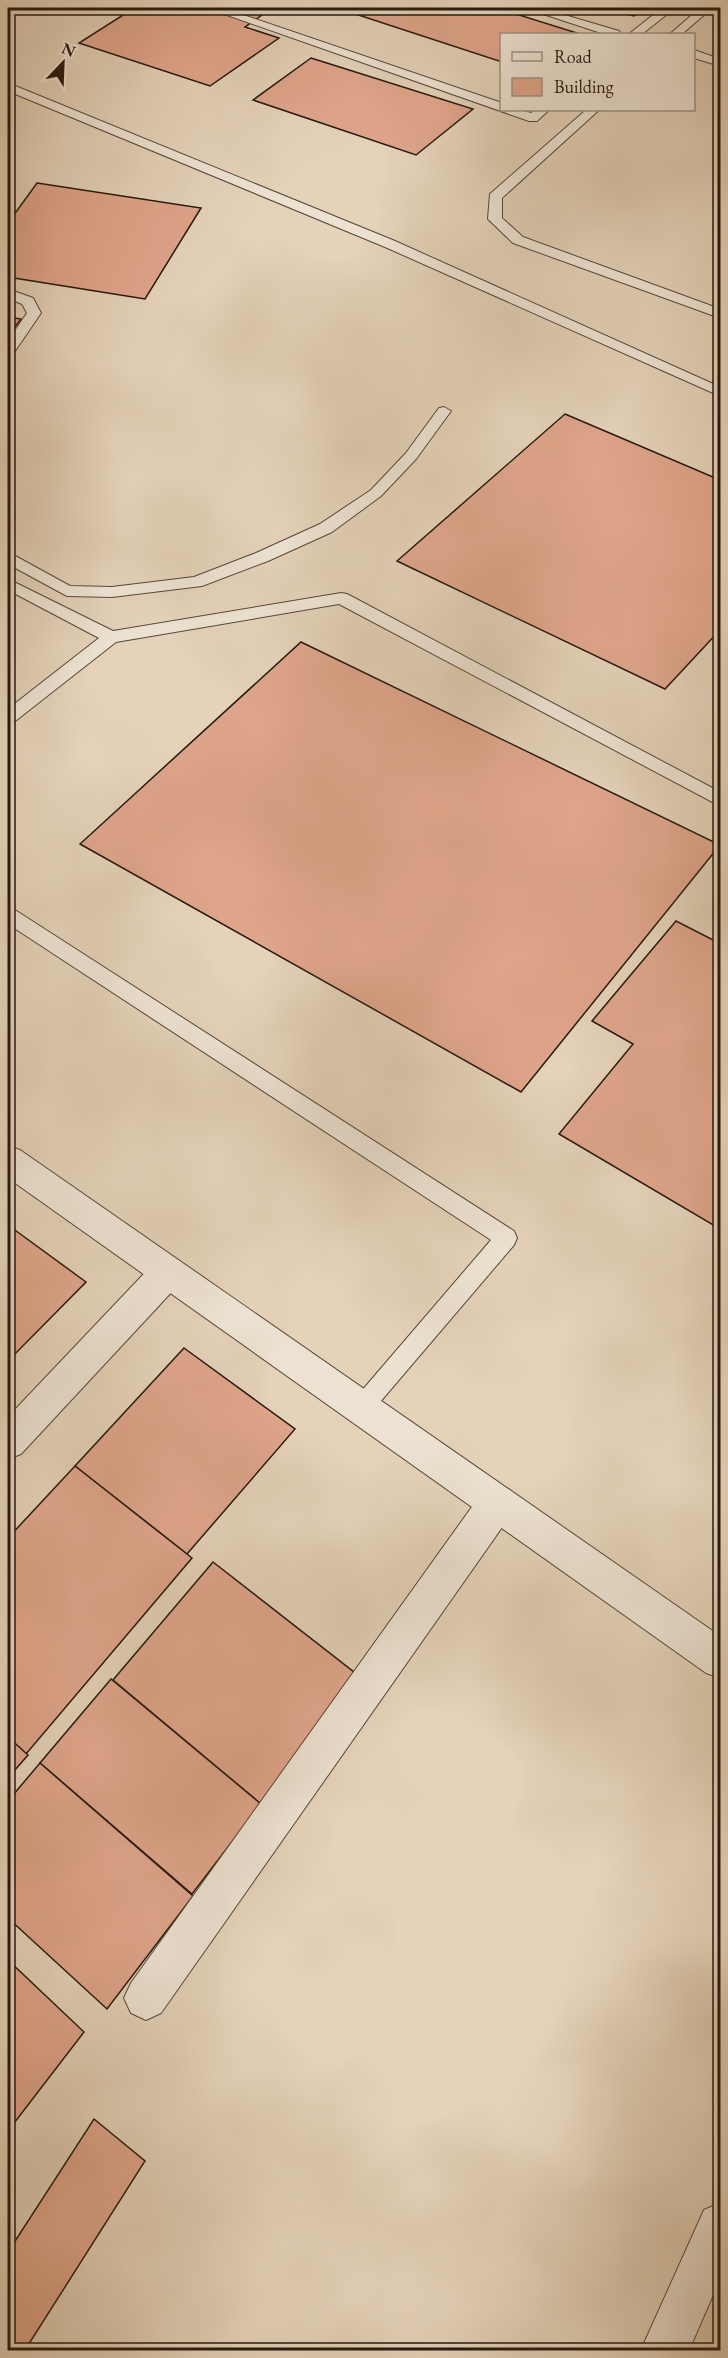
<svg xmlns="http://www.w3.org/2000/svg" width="728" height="2358" font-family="'EB Garamond',serif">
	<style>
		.building { fill: #dfa58b; stroke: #26190f; stroke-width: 1.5 }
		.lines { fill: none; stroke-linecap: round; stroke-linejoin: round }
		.service-casing { stroke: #56473a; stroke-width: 2 }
		.minor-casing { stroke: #56473a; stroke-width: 2 }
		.tertiary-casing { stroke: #56473a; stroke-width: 2 }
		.service { fill: #ede2d2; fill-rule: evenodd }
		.minor { fill: #ede2d2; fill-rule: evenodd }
		.tertiary { fill: #ede2d2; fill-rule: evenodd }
	</style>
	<rect width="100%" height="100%" fill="#e4d2b9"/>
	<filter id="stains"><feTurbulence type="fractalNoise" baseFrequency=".00333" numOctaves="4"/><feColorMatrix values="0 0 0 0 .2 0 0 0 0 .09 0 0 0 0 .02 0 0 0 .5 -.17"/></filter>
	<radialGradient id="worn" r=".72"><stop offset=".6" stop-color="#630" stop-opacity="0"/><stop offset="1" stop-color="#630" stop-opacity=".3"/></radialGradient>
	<g class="building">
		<polygon points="134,8 272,8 245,27 279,38 210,86 79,43"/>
		<polygon points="337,8 497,8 580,34 502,34 502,62"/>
		<polygon points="604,8 645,8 634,16"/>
		<polygon points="311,58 473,109 416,155 253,100"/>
		<polygon points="37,183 201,208 145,299 8,277 8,223"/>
		<polygon points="8,317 21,319 8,336"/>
		<polygon points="565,414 720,480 720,630 665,689 397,561"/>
		<polygon points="301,642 720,845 521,1092 80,844"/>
		<polygon points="676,921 717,942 720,937 720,1229 559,1134 633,1044 592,1021"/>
		<polygon points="8,1225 86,1282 8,1361"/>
		<polygon points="184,1348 295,1429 187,1554 75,1466"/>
		<polygon points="75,1466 192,1558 26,1754 8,1737 8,1538"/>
		<polygon points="213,1562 359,1676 261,1804 113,1680"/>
		<polygon points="111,1679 261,1804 192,1894 40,1763"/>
		<polygon points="8,1737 28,1755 8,1778"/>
		<polygon points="40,1763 193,1896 107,2009 8,1918 8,1801"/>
		<polygon points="8,1960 84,2032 8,2131"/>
		<polygon points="94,2119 145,2161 25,2350 8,2350 8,2252"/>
	</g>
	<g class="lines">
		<defs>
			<g id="service">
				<polygon points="207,8 223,8 502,103 502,110 521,110 531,113 536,110 549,110 537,121 529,121"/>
				<polygon points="525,8 541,8 619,31 621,34 604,34"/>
				<polygon points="662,8 675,8 642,34 629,34"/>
				<polygon points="700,8 712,8 682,34 670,34"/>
				<polygon points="694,50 720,59 720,66 694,58"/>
				<polygon points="8,83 395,241 720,387 720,396 385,247 8,91"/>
				<polygon points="586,110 599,110 502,198 502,218 523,237 720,309 720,318 513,243 488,219 490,194"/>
				<polygon points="8,289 33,298 41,313 13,354 8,355 8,341 27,313 22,304 8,298"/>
				<polygon points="444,407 451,411 416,459 381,496 332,532 268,561 202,586 112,597 67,596 8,564 8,552 70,586 112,587 194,577 256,553 320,524 371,490 406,453 439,408"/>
				<polygon points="8,579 113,631 341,593 347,594 720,792 720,806 339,604 116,642 14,722 8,724 8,709 99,638 8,590"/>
				<polygon points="8,908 15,910 514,1231 517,1238 514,1245 369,1415 361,1419 353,1415 350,1408 353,1401 491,1240 8,924"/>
			</g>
			<g id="minor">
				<polygon points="168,1257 180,1261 185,1272 180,1283 21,1454 8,1459 8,1417 156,1261"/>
				<polygon points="497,1485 510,1490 516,1503 510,1516 161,2013 146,2020 131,2013 124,1998 131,1983 484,1490"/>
			</g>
			<g id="tertiary">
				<polygon points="8,1146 20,1150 720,1636 720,1678 706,1673 8,1178"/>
				<polygon points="720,2203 720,2279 689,2350 641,2350 704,2210"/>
			</g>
		</defs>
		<use href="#service" class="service-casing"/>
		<use href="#minor" class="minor-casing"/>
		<use href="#tertiary" class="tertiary-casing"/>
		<use href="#service" class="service"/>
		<use href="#minor" class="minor"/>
		<use href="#tertiary" class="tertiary"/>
	</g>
	<rect width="728" height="2358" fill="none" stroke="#e4d2b9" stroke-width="30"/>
	<rect x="9" y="9" width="710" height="2340" fill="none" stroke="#26190f" stroke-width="3"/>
	<rect x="15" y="15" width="698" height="2328" fill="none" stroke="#26190f" stroke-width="1.5"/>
	<rect x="500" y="33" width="195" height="78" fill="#ede2d2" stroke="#9d9284" stroke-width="1.5"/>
	<rect x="512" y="52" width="30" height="9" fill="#ede2d2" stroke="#9d9284" stroke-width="1.5"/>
	<text x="554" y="63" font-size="18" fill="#26190f">Road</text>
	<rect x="512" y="78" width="30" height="18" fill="#dfa58b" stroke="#9d9284" stroke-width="1.5"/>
	<text x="554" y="93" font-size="18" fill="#26190f">Building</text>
	<g transform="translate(63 63) rotate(23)" stroke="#ede2d2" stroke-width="4.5" paint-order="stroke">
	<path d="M0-4.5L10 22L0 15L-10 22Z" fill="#26190f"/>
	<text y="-9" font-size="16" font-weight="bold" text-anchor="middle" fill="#26190f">N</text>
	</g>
	<rect width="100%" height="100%" filter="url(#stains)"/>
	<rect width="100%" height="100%" fill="url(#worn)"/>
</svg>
